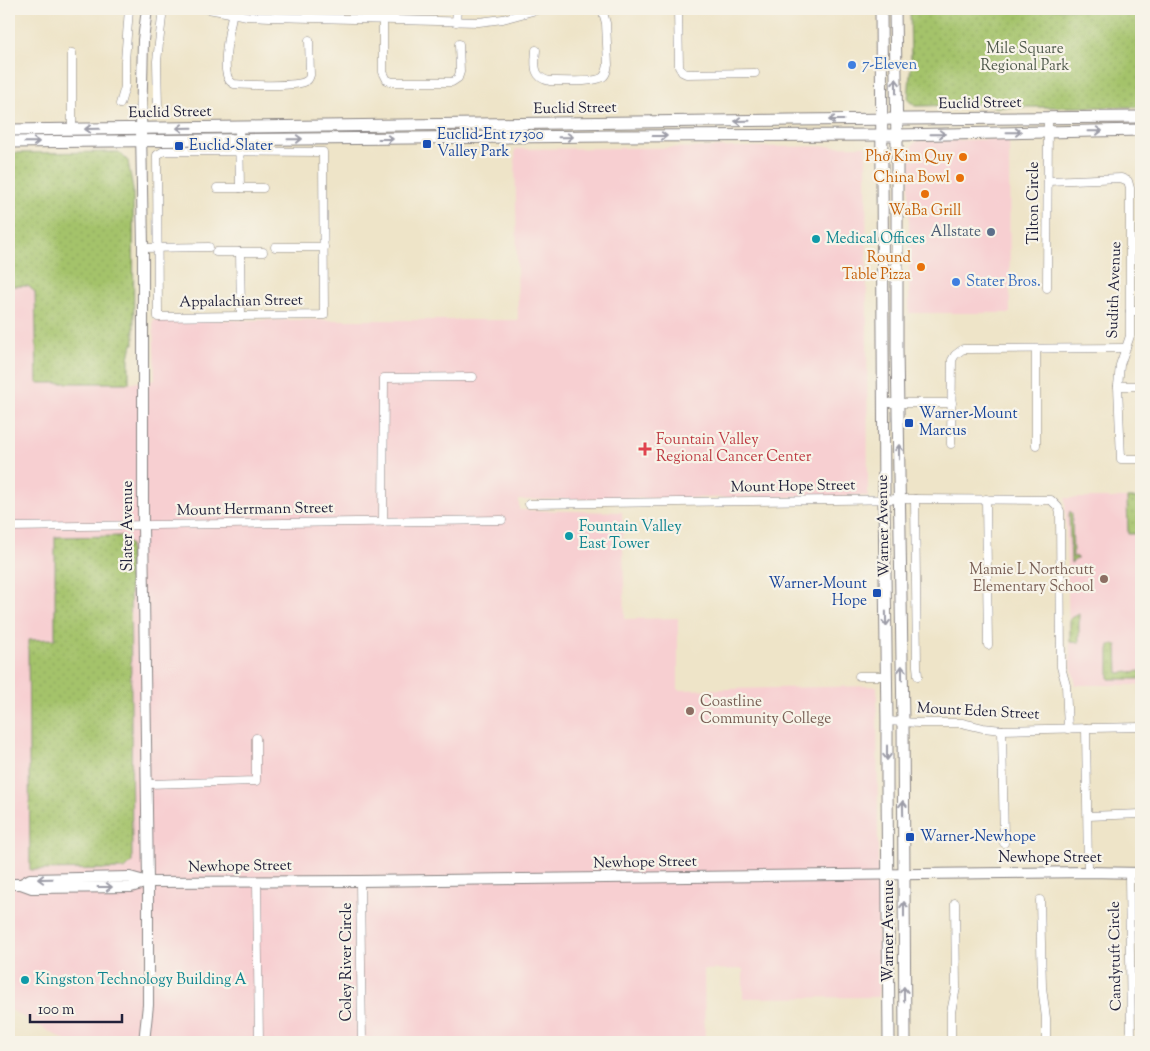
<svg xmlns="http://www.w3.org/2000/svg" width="1150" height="1051" font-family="'Sorts Mill Goudy',serif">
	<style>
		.built { fill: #f7cfd1 }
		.grass { fill: url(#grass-dots); stroke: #637253 }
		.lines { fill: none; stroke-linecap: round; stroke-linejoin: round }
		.street-casing { stroke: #888382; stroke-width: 9 }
		.secondary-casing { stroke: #888382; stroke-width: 12 }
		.primary-casing { stroke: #888382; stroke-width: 13 }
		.street { stroke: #fff; stroke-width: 8 }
		.secondary { stroke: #fff; stroke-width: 10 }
		.primary { stroke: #fff; stroke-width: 11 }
		.oneway { stroke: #9c9ca7 }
		.shop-dot { fill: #3f7fe0; stroke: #f7f3e8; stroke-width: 2 }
		.transit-dot { fill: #1a4fb4; stroke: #f7f3e8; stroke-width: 2 }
		.food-dot { fill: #e8710a; stroke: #f7f3e8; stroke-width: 2 }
		.service-dot { fill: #5c6f8a; stroke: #f7f3e8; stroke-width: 2 }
		.culture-dot { fill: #0f9aa8; stroke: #f7f3e8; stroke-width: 2 }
		.health-dot { fill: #e0444e; stroke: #f7f3e8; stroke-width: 2 }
		.education-dot { fill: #8d6e63; stroke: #f7f3e8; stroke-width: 2 }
		.labels { text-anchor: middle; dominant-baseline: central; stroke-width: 4.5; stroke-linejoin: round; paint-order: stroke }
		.park-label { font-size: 15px; fill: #505a4c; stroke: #f7f3e8 }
		.shop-label { font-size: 15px; fill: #366cbe; stroke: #f7f3e8; text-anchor: start }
		.street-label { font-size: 15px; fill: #22223b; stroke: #f7f3e8 }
		.transit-label { font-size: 15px; fill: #164399; stroke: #f7f3e8; text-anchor: start }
		.food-label { font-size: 15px; fill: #c56008; stroke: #f7f3e8; text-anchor: end }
		.service-label { font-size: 15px; fill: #4e5e75; stroke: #f7f3e8; text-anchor: end }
		.culture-label { font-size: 15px; fill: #0d838f; stroke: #f7f3e8; text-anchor: start }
		.health-label { font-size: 15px; fill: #be3a42; stroke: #f7f3e8; text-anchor: start }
		.education-label { font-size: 15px; fill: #785e54; stroke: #f7f3e8; text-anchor: end }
	</style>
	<defs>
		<pattern id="grass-dots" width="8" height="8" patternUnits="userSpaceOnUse" patternTransform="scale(1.25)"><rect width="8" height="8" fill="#a4c36b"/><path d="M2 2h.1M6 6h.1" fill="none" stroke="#8da75e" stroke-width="1.8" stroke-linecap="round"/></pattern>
	</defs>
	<rect width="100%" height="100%" fill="#f7f3e8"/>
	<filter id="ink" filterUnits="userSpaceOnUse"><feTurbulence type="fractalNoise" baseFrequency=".02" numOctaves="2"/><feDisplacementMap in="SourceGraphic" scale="10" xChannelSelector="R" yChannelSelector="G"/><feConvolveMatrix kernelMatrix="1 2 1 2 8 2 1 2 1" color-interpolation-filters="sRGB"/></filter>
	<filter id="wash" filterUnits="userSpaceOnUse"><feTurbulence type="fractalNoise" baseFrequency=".0096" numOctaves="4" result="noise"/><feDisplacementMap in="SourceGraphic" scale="20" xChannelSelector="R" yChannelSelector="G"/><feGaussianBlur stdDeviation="1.12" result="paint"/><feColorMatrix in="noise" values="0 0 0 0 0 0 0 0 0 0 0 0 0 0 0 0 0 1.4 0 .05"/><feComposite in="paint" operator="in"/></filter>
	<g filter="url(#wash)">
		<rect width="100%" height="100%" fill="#eee4c8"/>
		<g class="built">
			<polygon points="1009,139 1010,313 909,313 909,149 917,141"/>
			<polygon points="866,146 868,496 519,500 519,510 622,512 625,619 678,618 678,690 877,686 879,997 743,998 743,969 704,970 705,1042 68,1042 9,1009 9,286 28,286 35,292 37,383 129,383 155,380 153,320 518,320 515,149"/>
			<polygon points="1065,498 1141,498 1141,685 1076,685 1070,661"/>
		</g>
		<g class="grass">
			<polygon points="910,9 1141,9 1141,107 994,107 988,103 973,105 915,106 908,100 911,62"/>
			<polygon points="119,152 128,161 133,189 134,344 132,344 129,358 129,383 37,383 35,292 28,286 9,286 9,153"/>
			<polygon points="1127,498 1141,498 1141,534 1128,534"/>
			<polygon points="1070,511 1072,514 1073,558 1076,556 1078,558 1071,563 1069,515"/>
			<polygon points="122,536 130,544 132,862 125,869 30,870 28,640 55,639 55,537"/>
			<polygon points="1079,614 1079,643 1070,642 1070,619"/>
			<polygon points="1109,645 1117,645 1118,673 1141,671 1141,679 1109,679"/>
		</g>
	</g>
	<g filter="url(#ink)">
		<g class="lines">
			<defs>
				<g id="street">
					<polyline points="208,9 247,16 270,17 479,22 503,19 540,9"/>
					<polyline points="384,9 383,20 383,72 387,80 393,82 452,82 458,78 460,72 459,44"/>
					<polyline points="678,9 679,67 682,72 686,74 755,73"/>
					<path d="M233 11C230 25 223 62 227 75 228 80 230 82 234 84 245 85 299 87 306 81 309 80 309 78 310 75L309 40"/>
					<polyline points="456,22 457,9"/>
					<path d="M536 50C535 64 532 78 550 81 560 81 599 83 604 76 607 73 607 68 608 65L606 23 602 9"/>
					<polyline points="72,53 72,129"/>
					<polyline points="120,104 125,87 125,61 129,9"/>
					<polyline points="158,109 157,61 162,17"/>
					<polyline points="239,127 240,188"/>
					<polygon points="164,151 323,152 324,315 158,317 157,155"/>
					<polyline points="1048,181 1121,178 1128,181 1130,188 1130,336 1120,365 1118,386 1121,459 1141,459"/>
					<polyline points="217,188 263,188"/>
					<polyline points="275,247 324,247"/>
					<polyline points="143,248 209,247"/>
					<polyline points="216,252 263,252"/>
					<polyline points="240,252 241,316"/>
					<polyline points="1047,288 1048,118"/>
					<polyline points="1130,311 1141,311"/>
					<polyline points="1036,349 1036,445"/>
					<polyline points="1118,386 1141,386"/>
					<polyline points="884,403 952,403"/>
					<polyline points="951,444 952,360 955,355 963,349 1126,348"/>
					<polyline points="915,499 917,666 918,676"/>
					<polyline points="986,499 988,645"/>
					<polyline points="529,504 912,499 1051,500 1058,507 1060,511 1061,667 1066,685 1068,729"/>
					<polyline points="383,522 384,378 473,377"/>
					<polyline points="9,527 502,520"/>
					<polyline points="859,676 887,676"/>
					<polyline points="887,721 918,723 962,723 983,728 1002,730 1141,727"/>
					<polyline points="1086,728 1088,872"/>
					<polyline points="1002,730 1004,843"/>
					<polyline points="147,784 256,781 256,738"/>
					<polyline points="1088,816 1141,814"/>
					<polyline points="1129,874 1131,1037"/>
					<polyline points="257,881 259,1042"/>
					<polyline points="360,881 362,1042"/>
					<polyline points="1040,900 1042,987 1046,1018 1046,1042"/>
					<polyline points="951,1042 951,1012 956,988 955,903"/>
				</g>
				<g id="secondary">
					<polyline points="9,884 21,884 32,888 131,887 148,882 360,881 1088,872 1141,873"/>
					<polyline points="21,884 30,879 130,877 148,882"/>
					<polyline points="144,1042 148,1005 148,882 143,525 143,248 141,129 143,40 147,9"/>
				</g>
				<g id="primary">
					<polyline points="881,9 884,500 887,721 887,786 889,1042"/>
					<polyline points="895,9 897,146 897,349 903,722 905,1042"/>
					<polyline points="9,130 791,120 1141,117"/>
					<polyline points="9,142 611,136 897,135 1141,130"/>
				</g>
			</defs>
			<use href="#street" class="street-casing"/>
			<use href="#secondary" class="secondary-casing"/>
			<use href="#primary" class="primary-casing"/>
			<use href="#street" class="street"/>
			<use href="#secondary" class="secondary"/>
			<use href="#primary" class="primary"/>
		</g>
		<defs><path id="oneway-shaft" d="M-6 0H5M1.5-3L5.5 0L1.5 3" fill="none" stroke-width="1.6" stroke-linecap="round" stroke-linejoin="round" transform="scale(1.25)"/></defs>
		<g class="oneway">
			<use href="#oneway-shaft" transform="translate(896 86) rotate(-90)"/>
			<use href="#oneway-shaft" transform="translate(836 120) rotate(-180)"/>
			<use href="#oneway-shaft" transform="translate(742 121) rotate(179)"/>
			<use href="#oneway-shaft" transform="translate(184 128) rotate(179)"/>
			<use href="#oneway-shaft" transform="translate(92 129) rotate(179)"/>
			<use href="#oneway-shaft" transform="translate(1095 131) rotate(-1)"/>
			<use href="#oneway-shaft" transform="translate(1014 132) rotate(-1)"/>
			<use href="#oneway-shaft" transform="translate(938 134) rotate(-1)"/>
			<use href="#oneway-shaft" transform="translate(660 136)"/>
			<use href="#oneway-shaft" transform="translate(566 137) rotate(-1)"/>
			<use href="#oneway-shaft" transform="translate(295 139) rotate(-1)"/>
			<use href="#oneway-shaft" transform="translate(386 139)"/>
			<use href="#oneway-shaft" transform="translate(32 142) rotate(-1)"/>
			<use href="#oneway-shaft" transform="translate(899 452) rotate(-90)"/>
			<use href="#oneway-shaft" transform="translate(886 619) rotate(89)"/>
			<use href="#oneway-shaft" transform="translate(902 673) rotate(-91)"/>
			<use href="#oneway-shaft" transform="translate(887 753) rotate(90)"/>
			<use href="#oneway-shaft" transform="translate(903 808) rotate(-91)"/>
			<use href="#oneway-shaft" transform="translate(45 879) rotate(179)"/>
			<use href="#oneway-shaft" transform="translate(105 887)"/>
			<use href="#oneway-shaft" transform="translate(904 909) rotate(-90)"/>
			<use href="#oneway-shaft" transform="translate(904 994) rotate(-91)"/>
		</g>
	</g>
	<g class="shop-dot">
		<circle cx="852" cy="65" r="5"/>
		<circle cx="956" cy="282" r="5"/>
	</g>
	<g class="transit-dot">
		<rect x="422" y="139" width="10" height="10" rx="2.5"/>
		<rect x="174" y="141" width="10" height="10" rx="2.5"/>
		<rect x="904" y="418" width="10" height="10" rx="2.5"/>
		<rect x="872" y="588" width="10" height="10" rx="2.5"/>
		<rect x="905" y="832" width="10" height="10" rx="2.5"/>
	</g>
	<g class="food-dot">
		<circle cx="963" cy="157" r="5"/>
		<circle cx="960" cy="178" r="5"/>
		<circle cx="925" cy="194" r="5"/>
		<circle cx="921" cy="267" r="5"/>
	</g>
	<circle class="service-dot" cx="991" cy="232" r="5"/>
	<g class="culture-dot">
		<circle cx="816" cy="239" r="5"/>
		<circle cx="569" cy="536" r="5"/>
		<circle cx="25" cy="980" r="5"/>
	</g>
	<path class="health-dot" d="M642.5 441.5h5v5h5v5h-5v5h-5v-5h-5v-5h5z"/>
	<g class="education-dot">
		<circle cx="1104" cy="579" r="5"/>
		<circle cx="690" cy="711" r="5"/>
	</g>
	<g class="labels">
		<g class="park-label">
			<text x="1025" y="49">Mile Square<tspan x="1025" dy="17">Regional Park</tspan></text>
		</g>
		<g class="shop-label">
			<text x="862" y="65">7-Eleven</text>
			<text x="966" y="282">Stater Bros.</text>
		</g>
		<g class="street-label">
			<text transform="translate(980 104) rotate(-1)">Euclid Street</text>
			<text transform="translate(575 109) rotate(-1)">Euclid Street</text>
			<text transform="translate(170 113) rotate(-1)">Euclid Street</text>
			<text transform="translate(1034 203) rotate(-90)">Tilton Circle</text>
			<text transform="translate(1115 290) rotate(-88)">Sudith Avenue</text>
			<text transform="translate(241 302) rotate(-1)">Appalachian Street</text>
			<text transform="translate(793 487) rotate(-1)">Mount Hope Street</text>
			<text transform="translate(255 510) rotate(-1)">Mount Herrmann Street</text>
			<text transform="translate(128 526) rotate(-90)">Slater Avenue</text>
			<text transform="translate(884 526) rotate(-91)">Warner Avenue</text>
			<text transform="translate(978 712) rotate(3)">Mount Eden Street</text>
			<text x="1050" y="858">Newhope Street</text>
			<text transform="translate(645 863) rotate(-1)">Newhope Street</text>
			<text transform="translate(240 867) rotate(-1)">Newhope Street</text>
			<text transform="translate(889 931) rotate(-90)">Warner Avenue</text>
			<text transform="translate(1116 956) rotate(-91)">Candytuft Circle</text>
			<text transform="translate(347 962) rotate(-90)">Coley River Circle</text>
		</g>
		<g class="transit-label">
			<text x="437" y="135">Euclid-Ent 17300<tspan x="437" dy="17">Valley Park</tspan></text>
			<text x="189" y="146">Euclid-Slater</text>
			<text x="919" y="414">Warner-Mount<tspan x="919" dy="17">Marcus</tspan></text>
			<text x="867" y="584" text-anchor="end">Warner-Mount<tspan x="867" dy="17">Hope</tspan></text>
			<text x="920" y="837">Warner-Newhope</text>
		</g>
		<g class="food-label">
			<text x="953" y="157">Phở Kim Quy</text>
			<text x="950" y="178">China Bowl</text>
			<text x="925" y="211" text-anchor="middle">WaBa Grill</text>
			<text x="911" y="258">Round<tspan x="911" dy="17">Table Pizza</tspan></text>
		</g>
		<g class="service-label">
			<text x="981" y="232">Allstate</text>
		</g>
		<g class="culture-label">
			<text x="826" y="239">Medical Offices</text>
			<text x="579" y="527">Fountain Valley<tspan x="579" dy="17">East Tower</tspan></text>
			<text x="35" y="980">Kingston Technology Building A</text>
		</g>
		<g class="health-label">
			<text x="656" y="440">Fountain Valley<tspan x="656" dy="17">Regional Cancer Center</tspan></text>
		</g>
		<g class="education-label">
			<text x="1094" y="570">Mamie L Northcutt<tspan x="1094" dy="17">Elementary School</tspan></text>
			<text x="700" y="702" text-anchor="start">Coastline<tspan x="700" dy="17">Community College</tspan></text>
		</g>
	</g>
	<rect width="1150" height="1051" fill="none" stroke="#f7f3e8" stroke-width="30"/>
	<path d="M30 1014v8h92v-8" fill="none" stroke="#22223b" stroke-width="2.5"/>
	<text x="38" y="1014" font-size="15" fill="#22223b" stroke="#f7f3e8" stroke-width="4" paint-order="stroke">100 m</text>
</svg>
